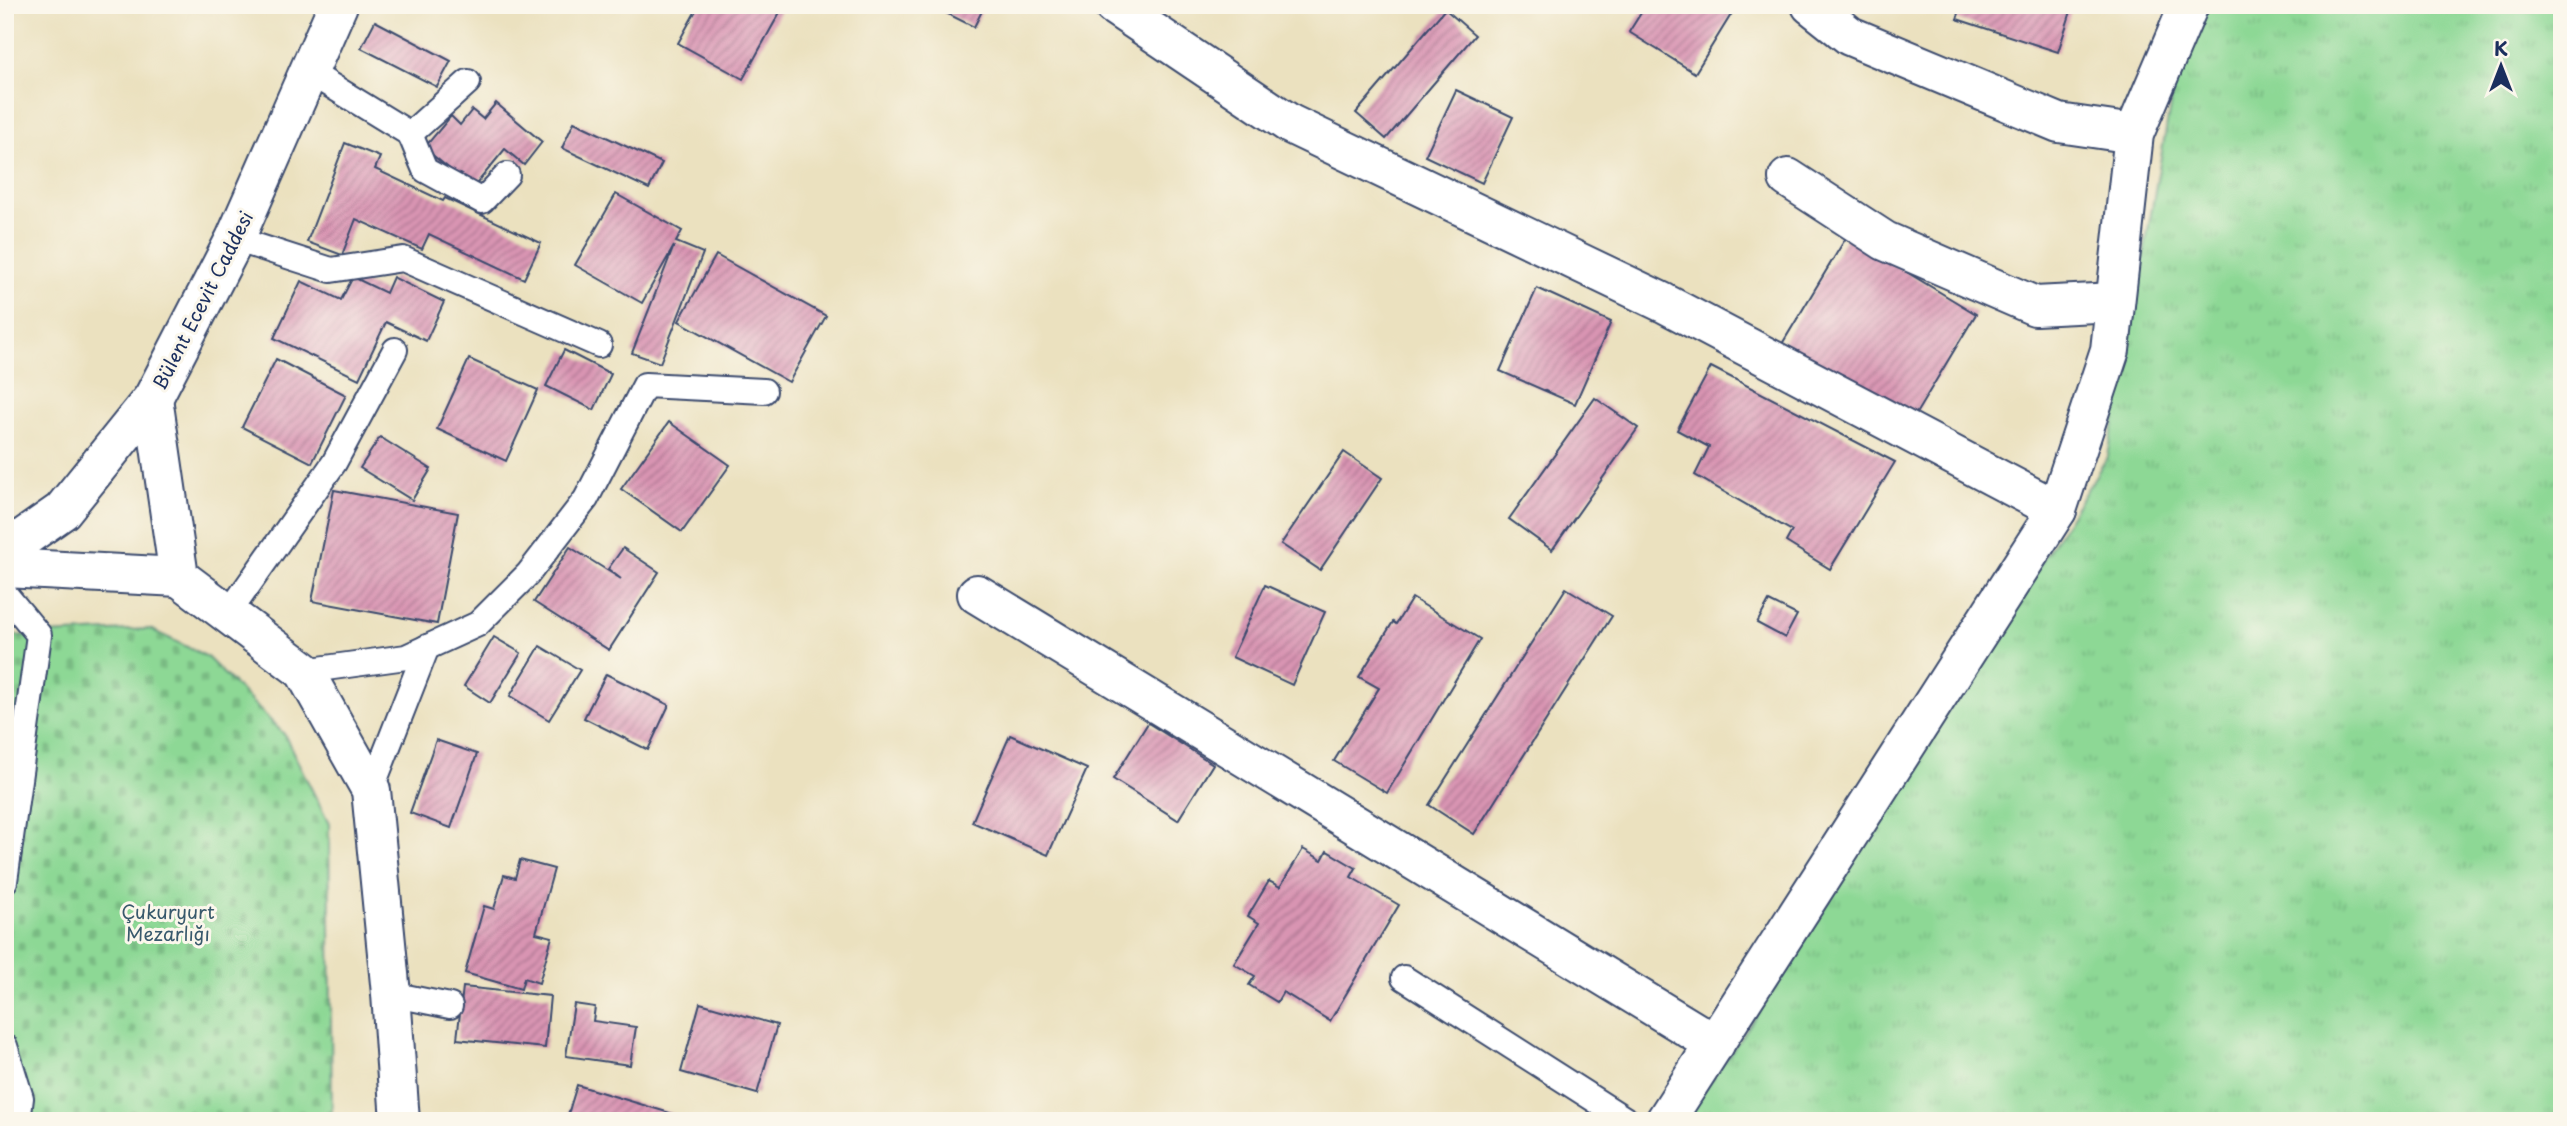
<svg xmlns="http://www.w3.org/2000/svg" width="2567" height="1126" font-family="'Playpen Sans',sans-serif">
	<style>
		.grass { fill: url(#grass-tufts); stroke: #54847a; stroke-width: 2 }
		.cemetery { fill: url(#cemetery-stones); stroke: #54847a; stroke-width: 2 }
		.building { fill: url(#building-hatch) }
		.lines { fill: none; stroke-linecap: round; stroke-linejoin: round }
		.lane-casing { stroke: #3a4a6d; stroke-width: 28 }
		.street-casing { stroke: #3a4a6d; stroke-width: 42 }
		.secondary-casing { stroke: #3a4a6d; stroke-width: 42 }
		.lane { stroke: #fff; stroke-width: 24 }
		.street { stroke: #fff; stroke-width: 38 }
		.secondary { stroke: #fff; stroke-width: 38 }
		.labels { text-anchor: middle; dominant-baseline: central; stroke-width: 6; stroke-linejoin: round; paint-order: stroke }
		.street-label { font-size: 19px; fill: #1b2f5e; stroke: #fbf7ec }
		.park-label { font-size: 19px; fill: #38596c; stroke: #fbf7ec }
	</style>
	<defs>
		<pattern id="grass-tufts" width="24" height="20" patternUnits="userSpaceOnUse" patternTransform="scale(1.75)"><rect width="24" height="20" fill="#8dd895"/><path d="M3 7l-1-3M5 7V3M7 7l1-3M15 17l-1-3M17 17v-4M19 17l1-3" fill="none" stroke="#79ba83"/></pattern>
		<pattern id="cemetery-stones" width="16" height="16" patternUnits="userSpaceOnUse" patternTransform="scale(1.75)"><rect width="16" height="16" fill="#8dd895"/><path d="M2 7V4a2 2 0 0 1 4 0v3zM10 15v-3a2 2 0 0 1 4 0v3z" fill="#79ba83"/></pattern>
		<pattern id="building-hatch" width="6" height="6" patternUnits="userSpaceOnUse" patternTransform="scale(1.75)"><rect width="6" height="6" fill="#d994b2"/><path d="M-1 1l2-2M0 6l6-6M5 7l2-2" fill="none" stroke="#af7994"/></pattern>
	</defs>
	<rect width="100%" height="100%" fill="#fbf7ec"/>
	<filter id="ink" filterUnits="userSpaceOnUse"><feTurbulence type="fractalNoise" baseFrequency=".0143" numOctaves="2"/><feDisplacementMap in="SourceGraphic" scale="14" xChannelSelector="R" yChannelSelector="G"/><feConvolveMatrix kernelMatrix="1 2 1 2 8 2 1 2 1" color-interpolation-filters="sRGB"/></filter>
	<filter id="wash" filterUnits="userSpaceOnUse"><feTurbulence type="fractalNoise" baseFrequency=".00686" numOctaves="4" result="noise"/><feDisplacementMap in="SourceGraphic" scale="28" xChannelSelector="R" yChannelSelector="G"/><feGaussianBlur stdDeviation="1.57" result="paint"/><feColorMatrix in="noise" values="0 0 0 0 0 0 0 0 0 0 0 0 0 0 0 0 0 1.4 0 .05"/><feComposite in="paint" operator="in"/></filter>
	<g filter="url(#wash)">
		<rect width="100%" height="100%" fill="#ebe1bf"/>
		<polygon class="grass" points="2196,5 2562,5 2562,1121 1683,1121 1756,1016 2108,456 2183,33"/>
		<polygon class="cemetery" points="150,629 206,656 284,734 329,824 332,1121 5,1121 5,636"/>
		<g id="blocks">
			<g class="building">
				<polygon points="699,5 784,5 743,79 678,43"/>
				<polygon points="930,5 985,5 974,27"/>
				<polygon points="1646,5 1737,5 1695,73 1629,32"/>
				<polygon points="1962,5 2073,5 2058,52 1957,19"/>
				<polygon points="1445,9 1475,35 1386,139 1356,113"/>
				<polygon points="375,21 451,61 437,87 361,48"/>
				<polygon points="1456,90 1513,117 1482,183 1425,156"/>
				<polygon points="496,103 542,142 524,165 505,149 473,188 424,148 451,116 460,125 472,110 483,119"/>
				<polygon points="574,122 662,163 649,189 562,148"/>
				<polygon points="345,143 380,157 375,169 443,201 445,198 541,243 524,279 429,234 422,249 356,219 342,255 307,242"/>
				<polygon points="616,194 682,231 676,242 703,253 660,363 632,353 674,246 642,303 575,265"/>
				<polygon points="1847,236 1976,314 1911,422 1782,344"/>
				<polygon points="716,255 826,316 789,382 679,321"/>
				<polygon points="353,277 386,293 393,277 444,302 426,341 386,322 359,379 274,338 301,281 341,300"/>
				<polygon points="1537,288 1611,322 1575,404 1500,371"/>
				<polygon points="564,350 611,374 594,410 546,386"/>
				<polygon points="276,359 346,395 312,463 242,427"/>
				<polygon points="469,359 538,390 506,461 437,429"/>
				<polygon points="1711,367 1895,462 1830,569 1786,542 1792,531 1695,475 1709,447 1677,430"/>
				<polygon points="1595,398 1638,428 1552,550 1509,519"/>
				<polygon points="669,422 730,465 682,532 621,489"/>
				<polygon points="380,437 431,469 412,500 360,468"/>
				<polygon points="1344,452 1382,478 1320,570 1281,544"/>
				<polygon points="334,490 458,513 437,624 312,601"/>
				<polygon points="570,547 621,579 608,569 623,548 659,572 609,650 534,602"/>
				<polygon points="1265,585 1325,612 1292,685 1232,657"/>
				<polygon points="1566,588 1612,616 1474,834 1429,805"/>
				<polygon points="1412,598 1480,639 1387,793 1334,761 1379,688 1359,677 1393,622 1396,624"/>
				<polygon points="1769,601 1797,615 1785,638 1757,623"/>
				<polygon points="494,637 521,653 490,703 464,686"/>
				<polygon points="540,646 580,670 549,720 510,696"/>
				<polygon points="5,666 10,666 9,687 5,687"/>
				<polygon points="606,674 669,705 648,750 584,718"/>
				<polygon points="1148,723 1213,764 1178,820 1113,779"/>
				<polygon points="1010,735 1087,769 1048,855 972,822"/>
				<polygon points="436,740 477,754 451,828 410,813"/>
				<polygon points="1303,849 1322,860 1327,851 1356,868 1351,877 1399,905 1330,1021 1283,992 1277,1002 1249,985 1255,976 1234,964 1259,923 1248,916 1269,881 1280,887"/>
				<polygon points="520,860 554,869 536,933 552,937 539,983 524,978 521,989 465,973 484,906 494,909 504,875 515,878"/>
				<polygon points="463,987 550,996 545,1048 457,1039"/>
				<polygon points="700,1003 777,1025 757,1094 681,1072"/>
				<polygon points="574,1004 595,1007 593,1021 636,1027 630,1065 566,1056"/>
				<polygon points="577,1085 693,1120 693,1121 566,1121"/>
			</g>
		</g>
	</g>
	<g filter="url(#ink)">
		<use href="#blocks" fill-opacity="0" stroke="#3a4a6d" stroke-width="2"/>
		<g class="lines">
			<defs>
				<g id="lane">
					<polyline points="309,72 410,134 468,82"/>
					<polyline points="410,134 425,170 482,201 507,175"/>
					<polyline points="235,239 331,270 403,259 599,345"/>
					<polyline points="5,594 39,635 5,881"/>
					<polyline points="228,614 334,463 395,350"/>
					<polyline points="304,671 406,657 478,624 528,574 586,499 645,385 764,391"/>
					<polyline points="371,790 427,647"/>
					<polyline points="1404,978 1628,1121"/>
					<polyline points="391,994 450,1006"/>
					<polyline points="5,1046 21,1098 18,1121"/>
				</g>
				<g id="street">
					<polyline points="1113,5 1290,124 1664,303 2057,510"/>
					<polyline points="1811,5 1850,36 2059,123 2134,134"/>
					<polyline points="1788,178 1885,241 2035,306 2115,302"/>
					<polyline points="153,398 179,577 304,671 371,790 391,994 400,1121"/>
					<polyline points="5,568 179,577"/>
					<polyline points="977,594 1715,1044"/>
					<polyline points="1665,1121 2057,510 2110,350 2134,134 2189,5"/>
				</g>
				<polyline id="secondary" points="5,551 62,511 153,398 235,239 338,5"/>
			</defs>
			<use href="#lane" class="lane-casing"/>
			<use href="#street" class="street-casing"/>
			<use href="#secondary" class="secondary-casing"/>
			<use href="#lane" class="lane"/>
			<use href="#street" class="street"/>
			<use href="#secondary" class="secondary"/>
		</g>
	</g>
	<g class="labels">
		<g class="street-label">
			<text transform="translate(202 300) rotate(-63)">Bülent Ecevit Caddesi</text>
		</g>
		<g class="park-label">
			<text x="168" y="911">Çukuryurt<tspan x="168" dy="22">Mezarlığı</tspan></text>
		</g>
	</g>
	<rect width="2567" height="1126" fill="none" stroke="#fbf7ec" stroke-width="28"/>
	<g transform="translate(2501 66)" stroke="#fbf7ec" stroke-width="5" paint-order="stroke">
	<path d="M0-5L12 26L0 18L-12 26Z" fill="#1b2f5e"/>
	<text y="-10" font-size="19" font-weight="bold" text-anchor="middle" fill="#1b2f5e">K</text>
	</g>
</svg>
